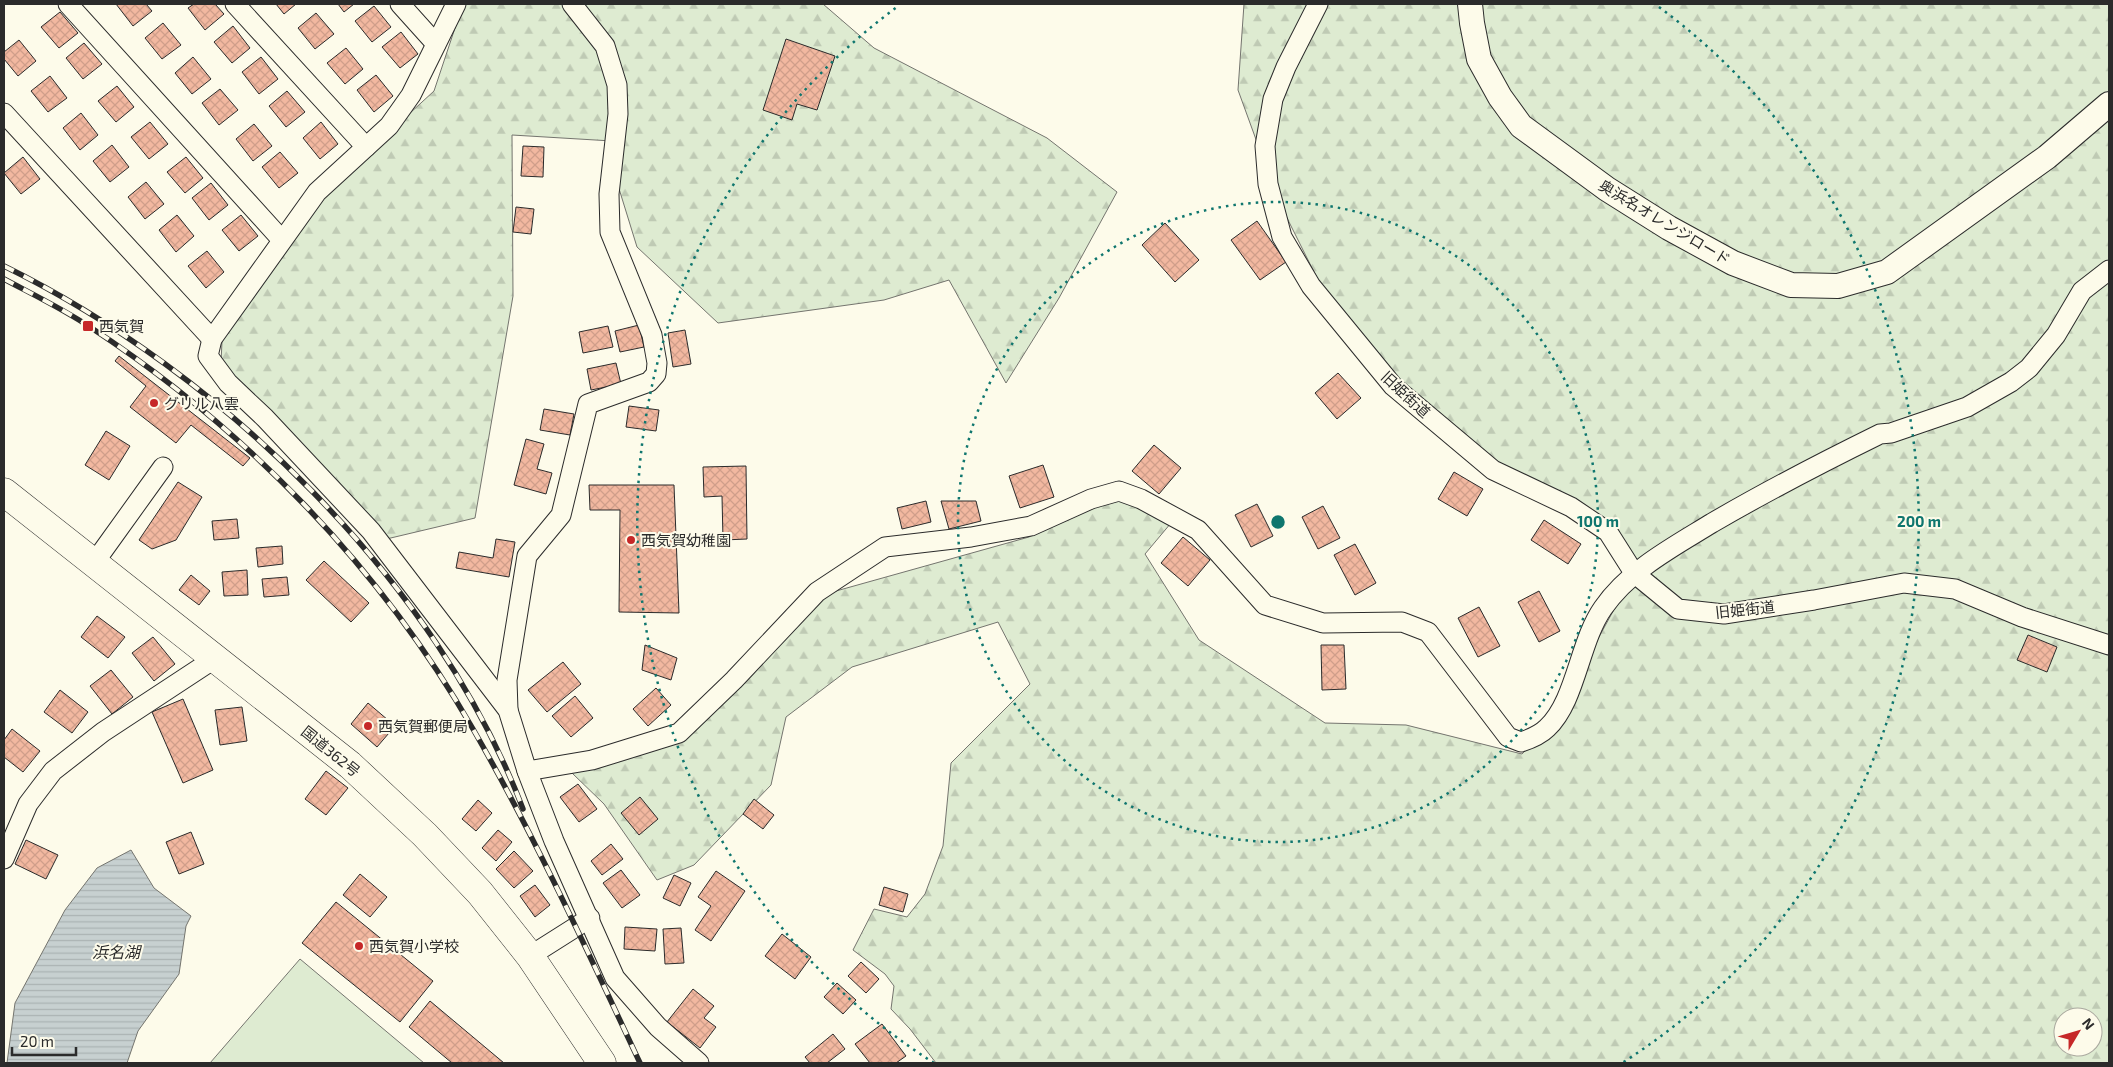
<svg xmlns="http://www.w3.org/2000/svg" width="2113" height="1067" font-family="'Exo 2','Noto Sans JP',sans-serif">
	<style>
		.grass { fill: #deebd1; stroke: #74746e }
		.forest { fill: url(#forest-firs); stroke: #74746e; fill-rule: evenodd }
		.water { fill: url(#water-rules); stroke: #74746e }
		.building { fill: url(#building-cross-hatch); stroke: #2b2b2b }
		.lines { fill: none; stroke-linecap: round; stroke-linejoin: round }
		.minor-casing { stroke: #2b2b2b; stroke-width: 21 }
		.tertiary-casing { stroke: #2b2b2b; stroke-width: 26 }
		.trunk-casing { stroke: #2b2b2b; stroke-width: 29 }
		.minor { stroke: #fdfbea; stroke-width: 19 }
		.tertiary { stroke: #fdfbea; stroke-width: 24 }
		.trunk { stroke: #fdfbea; stroke-width: 28 }
		.rail-casing { stroke: #2b2b2b; stroke-width: 5.5 }
		.rail { stroke: #fdfbea; stroke-width: 4; stroke-dasharray: 11; stroke-linecap: butt }
		.ring { fill: none; stroke: #0f766e; stroke-width: 2.5; stroke-dasharray: 2.5 5 }
		.poi-dot { fill: #c62828; stroke: #fdfbea; stroke-width: 2 }
		.labels { text-anchor: middle; dominant-baseline: central; stroke-width: 4; stroke-linejoin: round; paint-order: stroke }
		.street-label { font-size: 15px; fill: #2b2b2b; stroke: #fdfbea }
		.poi-label { font-size: 15px; fill: #2b2b2b; stroke: #fdfbea; text-anchor: start }
		.water-label { font-size: 16px; font-style: italic; fill: #2b2b2b; stroke: #fdfbea }
		.centre { fill: #0f766e; stroke: #fdfbea; stroke-width: 2.5 }
		.ring-label { font-size: 15px; text-anchor: middle; font-weight: bold; fill: #0f766e; stroke: #fdfbea; stroke-width: 4; stroke-linejoin: round; paint-order: stroke }
	</style>
	<defs>
		<pattern id="forest-firs" width="22" height="20" patternUnits="userSpaceOnUse" patternTransform="scale(1.25)"><rect width="22" height="20" fill="#deebd1"/><path d="M5 1l3.5 6h-7zM16 11l3.5 6h-7z" fill="#bfcab4"/></pattern>
		<pattern id="water-rules" width="6" height="5" patternUnits="userSpaceOnUse" patternTransform="scale(1.25)"><rect width="6" height="5" fill="#c7d0d0"/><path d="M0 2.5h6" fill="none" stroke="#abb3b3"/></pattern>
		<pattern id="building-cross-hatch" width="8" height="8" patternUnits="userSpaceOnUse" patternTransform="scale(1.25)"><rect width="8" height="8" fill="#f2b8a0"/><path d="M0 0l8 8M0 8l8-8" fill="none" stroke="#d09e8a"/></pattern>
	</defs>
	<rect width="100%" height="100%" fill="#fdfbea"/>
	<polygon class="grass" points="300,959 424,1063 210,1063"/>
	<g class="forest">
		<polygon points="463,4 823,4 874,48 1047,138 1117,192 1059,298 1006,383 949,280 884,300 718,323 637,247 612,166 612,141 512,135 513,296 475,518 378,541 221,363 222,341 299,215 434,91"/>
		<path d="M1244 4H2109V1063H936L910 1029 891 1009 894 986 885 974 853 950 874 909 907 917 925 894 943 846 951 763 1030 684 998 622 852 667 786 717 771 785 694 865 657 880 604 804 572 773 681 735 811 598 1029 537 1119 491 1171 523 1145 554 1199 640 1325 723 1406 725 1522 754 1554 719 1634 573 1617 546 1416 406 1321 286 1278 200 1238 90ZM2063 1017H2093V1047H2063Z"/>
	</g>
	<polygon class="water" points="131,850 154,888 191,916 186,926 179,974 138,1031 127,1063 7,1063 15,1003 65,910 97,868"/>
	<g class="building">
		<polygon points="116,4 146,4 152,11 133,26"/>
		<polygon points="194,4 215,4 224,14 205,30 188,8"/>
		<polygon points="276,4 296,4 284,14"/>
		<polygon points="338,4 354,4 344,12"/>
		<polygon points="374,6 391,27 372,42 355,21"/>
		<polygon points="60,12 78,33 59,48 41,27"/>
		<polygon points="316,13 334,34 315,49 298,28"/>
		<polygon points="163,23 181,45 162,59 145,38"/>
		<polygon points="233,26 250,48 232,63 214,42"/>
		<polygon points="401,32 418,54 400,68 382,47"/>
		<polygon points="786,39 835,56 817,110 797,104 792,120 763,110"/>
		<polygon points="19,40 36,61 18,76 4,59 4,52"/>
		<polygon points="84,43 102,64 83,79 66,58"/>
		<polygon points="346,48 363,69 345,84 327,63"/>
		<polygon points="193,57 211,79 192,94 175,73"/>
		<polygon points="261,57 278,79 259,94 242,72"/>
		<polygon points="376,75 393,96 374,112 357,90"/>
		<polygon points="50,76 67,98 48,112 31,91"/>
		<polygon points="117,86 134,107 116,122 98,101"/>
		<polygon points="220,89 238,110 219,125 202,103"/>
		<polygon points="287,91 305,112 286,127 269,106"/>
		<polygon points="81,113 98,135 80,150 63,128"/>
		<polygon points="150,122 168,144 149,159 131,137"/>
		<polygon points="321,122 338,144 320,159 303,138"/>
		<polygon points="254,124 272,146 253,161 236,139"/>
		<polygon points="112,145 129,167 110,182 93,161"/>
		<polygon points="523,146 544,147 543,177 521,176"/>
		<polygon points="280,152 298,173 279,188 262,167"/>
		<polygon points="23,157 40,179 21,194 4,173"/>
		<polygon points="186,157 203,178 185,193 167,172"/>
		<polygon points="146,182 164,204 145,219 128,197"/>
		<polygon points="211,183 228,205 209,220 192,198"/>
		<polygon points="516,207 534,209 531,234 513,232"/>
		<polygon points="177,215 194,236 176,252 159,230"/>
		<polygon points="241,215 258,236 239,251 222,230"/>
		<polygon points="1257,221 1286,262 1260,280 1231,240"/>
		<polygon points="1165,223 1199,260 1175,282 1142,245"/>
		<polygon points="207,251 224,272 206,288 188,266"/>
		<polygon points="639,325 644,347 620,352 615,331"/>
		<polygon points="608,326 613,347 583,353 579,332"/>
		<polygon points="685,330 691,364 673,367 668,333"/>
		<polygon points="119,356 250,458 243,466 191,425 176,443 130,407 146,386 115,361"/>
		<polygon points="616,363 621,384 591,390 587,369"/>
		<polygon points="1338,373 1361,398 1337,419 1315,393"/>
		<polygon points="629,406 659,410 656,431 626,427"/>
		<polygon points="544,409 574,414 570,435 540,430"/>
		<polygon points="106,431 130,446 109,480 85,465"/>
		<polygon points="526,439 544,444 537,469 552,473 546,494 514,485"/>
		<polygon points="1154,445 1181,468 1159,494 1132,471"/>
		<polygon points="1043,465 1054,497 1020,508 1009,476"/>
		<polygon points="746,466 747,539 723,540 722,496 704,497 703,467"/>
		<polygon points="1454,472 1483,489 1467,516 1438,499"/>
		<polygon points="178,482 202,497 176,540 152,549 139,540"/>
		<polygon points="589,485 674,485 679,613 619,612 620,510 590,510"/>
		<polygon points="926,501 931,522 902,529 897,508"/>
		<polygon points="941,501 976,501 981,521 949,529"/>
		<polygon points="1257,504 1273,536 1251,547 1235,515"/>
		<polygon points="1323,506 1340,538 1318,549 1302,517"/>
		<polygon points="237,519 239,538 214,540 212,521"/>
		<polygon points="1544,520 1581,544 1568,564 1531,540"/>
		<polygon points="1183,537 1210,560 1188,586 1161,563"/>
		<polygon points="496,539 515,542 509,577 456,568 459,552 493,558"/>
		<polygon points="1355,544 1376,583 1355,595 1334,555"/>
		<polygon points="282,546 283,564 258,567 256,548"/>
		<polygon points="324,561 369,603 351,622 306,580"/>
		<polygon points="247,570 248,595 224,596 222,572"/>
		<polygon points="191,575 210,591 199,605 179,590"/>
		<polygon points="287,577 289,595 264,597 262,579"/>
		<polygon points="1539,591 1560,631 1539,642 1518,602"/>
		<polygon points="1479,607 1500,646 1478,657 1458,618"/>
		<polygon points="97,616 125,637 108,658 81,637"/>
		<polygon points="2028,635 2057,647 2047,672 2017,660"/>
		<polygon points="153,637 175,664 154,681 132,653"/>
		<polygon points="645,645 677,658 671,680 642,670"/>
		<polygon points="1321,645 1344,645 1346,689 1322,690"/>
		<polygon points="563,662 581,684 547,712 528,690"/>
		<polygon points="111,670 133,697 112,714 90,686"/>
		<polygon points="656,688 671,705 648,726 633,709"/>
		<polygon points="60,690 88,712 72,733 44,712"/>
		<polygon points="575,696 593,718 571,737 552,716"/>
		<polygon points="183,699 213,770 183,783 152,712"/>
		<polygon points="368,703 395,726 377,747 351,724"/>
		<polygon points="242,707 247,741 220,745 215,710"/>
		<polygon points="12,729 40,751 23,772 4,757 4,740"/>
		<polygon points="326,771 348,788 326,815 305,799"/>
		<polygon points="578,784 597,809 579,822 560,797"/>
		<polygon points="640,797 658,819 639,835 621,813"/>
		<polygon points="754,799 774,815 763,829 743,814"/>
		<polygon points="478,800 492,813 476,831 462,819"/>
		<polygon points="498,830 512,842 496,861 482,848"/>
		<polygon points="191,832 204,864 179,874 166,842"/>
		<polygon points="26,840 58,855 46,879 15,864"/>
		<polygon points="611,844 623,859 602,875 591,861"/>
		<polygon points="514,851 533,871 514,888 496,869"/>
		<polygon points="621,870 640,895 622,908 603,883"/>
		<polygon points="716,871 745,891 711,941 695,930 711,906 698,897"/>
		<polygon points="360,874 387,897 370,917 343,895"/>
		<polygon points="674,875 691,883 680,906 663,898"/>
		<polygon points="535,885 550,905 535,917 520,896"/>
		<polygon points="884,887 908,894 903,912 879,905"/>
		<polygon points="336,902 433,981 400,1022 302,943"/>
		<polygon points="625,927 657,929 655,951 624,949"/>
		<polygon points="681,928 684,963 665,964 663,929"/>
		<polygon points="782,934 811,957 795,979 765,956"/>
		<polygon points="861,962 879,979 866,993 848,976"/>
		<polygon points="837,983 856,1000 843,1014 824,997"/>
		<polygon points="693,989 714,1006 704,1018 716,1027 700,1048 667,1022"/>
		<polygon points="430,1001 504,1063 452,1063 409,1027"/>
		<polygon points="882,1024 906,1056 896,1063 870,1063 855,1044"/>
		<polygon points="833,1034 845,1049 827,1063 810,1063 805,1057"/>
	</g>
	<g class="lines">
		<defs>
			<g id="minor">
				<polyline points="68,4 281,239"/>
				<polyline points="235,4 366,147"/>
				<polyline points="400,4 436,44"/>
				<polyline points="456,4 411,95 389,126 317,192 212,339 208,356 228,383 265,418 371,531 508,710 527,771 554,841 615,978 658,1027 699,1063"/>
				<polyline points="1318,4 1286,67 1273,99 1265,146 1268,184 1282,237 1311,286 1393,386 1493,470 1571,507 1608,532 1634,573 1678,609 1724,614 1814,600 1904,583 1955,589 2022,617 2109,645"/>
				<polyline points="4,113 212,339"/>
				<polyline points="94,563 163,467"/>
				<polyline points="508,710 507,680 527,556 561,515 588,404 649,382 656,374 657,363 652,335 610,232 609,194 618,114 617,85 605,46 572,4"/>
				<path d="M527 771 592 760 679 733 734 680 817 592 885 547 971 537 1031 526 1091 499 1119 491 1141 499 1198 530 1265 605 1323 623 1402 622 1428 632 1508 737 1521 742C1530 739 1540 735 1547 728 1576 701 1579 642 1603 608 1629 570 1673 547 1712 523 1767 491 1823 462 1880 434L1891 433 1967 407 2011 382 2029 368 2056 335 2082 291 2109 270"/>
				<polyline points="4,859 28,804 53,771 103,732 214,659"/>
				<polyline points="530,956 590,918"/>
			</g>
			<polyline id="tertiary" points="1470,4 1472,23 1479,59 1500,97 1521,126 1607,189 1669,228 1733,263 1791,285 1838,286 1887,272 2047,157 2109,104"/>
			<polyline id="trunk" points="4,492 350,765 425,835 480,893 530,956 602,1063"/>
		</defs>
		<use href="#minor" class="minor-casing"/>
		<use href="#tertiary" class="tertiary-casing"/>
		<use href="#trunk" class="trunk-casing"/>
		<use href="#minor" class="minor"/>
		<use href="#tertiary" class="tertiary"/>
		<use href="#trunk" class="trunk"/>
		<defs>
			<g id="rail">
				<path d="M4 266C222 373 436 580 523 809"/>
				<path d="M4 279C32 294 63 309 90 327 246 429 380 567 473 729 535 837 587 950 640 1063"/>
			</g>
		</defs>
		<use href="#rail" class="rail-casing"/>
		<use href="#rail" class="rail"/>
	</g>
	<g class="ring">
		<circle cx="1278" cy="522" r="320"/>
		<path d="M934 1063A641 641 0 0 1 897 7M1659 7A641 641 0 0 1 1622 1063"/>
	</g>
	<g class="poi-dot">
		<rect x="82" y="320" width="12" height="12" rx="2.5"/>
		<circle cx="154" cy="403" r="5"/>
		<circle cx="631" cy="540" r="5"/>
		<circle cx="368" cy="726" r="5"/>
		<circle cx="359" cy="946" r="5"/>
	</g>
	<g class="labels">
		<g class="street-label">
			<text transform="translate(1665 222) rotate(31)">奥浜名オレンジロード</text>
			<text transform="translate(1406 394) rotate(43)">旧姫街道</text>
			<text transform="translate(1745 609) rotate(-6)">旧姫街道</text>
			<text transform="translate(331 751) rotate(39)">国道362号</text>
		</g>
		<g class="poi-label">
			<text x="99" y="326">西気賀</text>
			<text x="164" y="403">グリル八雲</text>
			<text x="641" y="540">西気賀幼稚園</text>
			<text x="378" y="726">西気賀郵便局</text>
			<text x="369" y="946">西気賀小学校</text>
		</g>
		<g class="water-label">
			<text x="116" y="951">浜名湖</text>
		</g>
	</g>
	<circle cx="1278" cy="522" r="8" class="centre"/>
	<g class="ring-label">
		<text x="1598" y="527">100 m</text>
		<text x="1919" y="527">200 m</text>
	</g>
	<rect width="2113" height="1067" fill="none" stroke="#2b2b2b" stroke-width="10"/>
	<g transform="translate(2078 1032) rotate(52)"><circle r="24" fill="#fdfbea" stroke="#a9a89e"/>
	<path d="M0-4L9 19L0 12L-9 19Z" fill="#c62828"/>
	<text y="-8" font-size="14" font-weight="bold" text-anchor="middle" fill="#2b2b2b">N</text>
	</g>
	<path d="M12 1047v8h64v-8" fill="none" stroke="#2b2b2b" stroke-width="2.5"/>
	<text x="20" y="1047" font-size="15" fill="#2b2b2b" stroke="#fdfbea" stroke-width="4" paint-order="stroke">20 m</text>
</svg>
